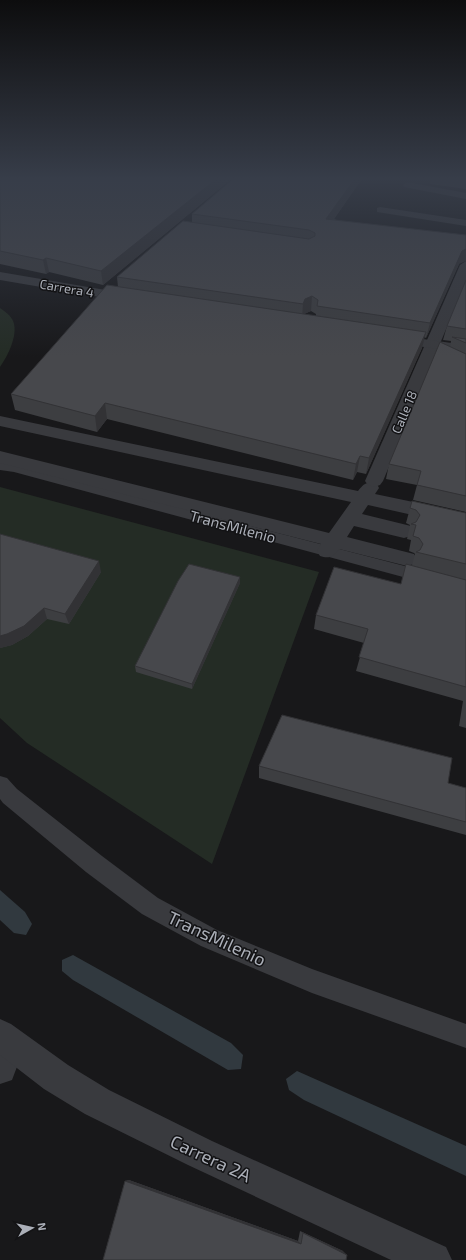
<svg xmlns="http://www.w3.org/2000/svg" width="466" height="1260" font-family="'Exo 2',sans-serif">
	<style>
		.green { fill: #242c25 }
		.water { fill: #31393f }
		.lines { fill: none; stroke-linecap: round; stroke-linejoin: round }
		.service { fill: #393a3e; fill-rule: evenodd }
		.pedestrian { fill: #393a3e; fill-rule: evenodd }
		.minor { fill: #393a3e; fill-rule: evenodd }
		.tertiary { fill: #393a3e; fill-rule: evenodd }
		.wall { fill: #3d3e41; fill-rule: evenodd }
		.shaded-wall { fill: #323235 }
		.building { fill: #47484c; stroke: #323235 }
		.labels { text-anchor: middle; dominant-baseline: central; stroke-width: 3; stroke-linejoin: round; paint-order: stroke }
		.far-street-label { font-size: 13px; fill: #abafb8; stroke: #131315 }
		.street-label { font-size: 15px; fill: #abafb8; stroke: #131315 }
		.near-street-label { font-size: 18px; fill: #abafb8; stroke: #131315 }
	</style>
	<rect width="100%" height="100%" fill="#18181a"/>
	<g class="green">
		<path d="M0 308C4 311 9 314 12 319 20 332 8 356 0 367Z"/>
		<polygon points="0,487 319,572 212,864 27,743 0,718"/>
	</g>
	<g class="water">
		<polygon points="0,890 25,912 32,924 26,935 14,933 0,920"/>
		<polygon points="73,955 231,1043 243,1055 241,1069 228,1070 73,980 62,971 62,960"/>
		<polygon points="297,1071 466,1146 466,1176 304,1100 289,1090 286,1079"/>
	</g>
	<g class="lines">
		<g class="service">
			<polygon points="407,182 466,193 466,199 404,187 403,185"/>
			<polygon points="380,207 466,220 466,226 377,212 377,208"/>
			<polygon points="0,462 14,464 466,582 466,594 14,472 0,470"/>
			<polygon points="0,776 7,778 17,789 102,856 158,898 217,930 312,969 466,1024 466,1048 312,993 201,946 142,914 86,872 3,803 0,799"/>
		</g>
		<path class="pedestrian" d="M0 416 358 491C364 483 367 481 377 484L379 488 375 494 466 513V527L368 505 362 514 411 526 414 531 411 536 404 538 354 526 347 537 414 554 417 559 414 564 407 566 339 549C333 557 329 559 320 556L317 551 321 544 0 463V451L329 533 351 502 0 426Z"/>
		<g class="minor">
			<polygon points="466,261 466,281 383,481 380,485 374,487 368,485 365,481 460,265"/>
			<polygon points="10,1027 21,1032 26,1043 12,1080 0,1084 0,1031"/>
		</g>
		<g class="tertiary">
			<polygon points="0,272 129,294 134,295 136,298 134,301 129,302 0,280"/>
			<polygon points="394,335 466,345 466,353 389,342 387,339 389,336"/>
			<polygon points="0,1019 11,1024 68,1065 109,1090 212,1141 446,1247 452,1260 391,1260 188,1165 85,1114 44,1089 0,1055"/>
		</g>
	</g>
	<g class="wall">
		<polygon points="0,180 230,180 103,285 49,272 46,274 0,264"/>
		<path d="M232 180H361L334 219 459 264 426 338 424 337 422 348 366 474 357 472 353 480 107 419 97 432 15 410 11 394 118 287 117 277 192 222V214ZM311 311 316 314V316L304 314Z"/>
		<polygon points="430,180 466,180 466,189 430,184"/>
		<polygon points="466,280 466,512 413,500 417,485 386,479 389,464 450,347 451,341 443,340 447,326"/>
		<polygon points="412,501 466,513 466,728 459,726 463,701 356,671 364,643 314,629 316,615 401,584 406,564 412,565 415,554 414,553 409,551 411,540 407,539 410,525 406,523"/>
		<polygon points="0,534 101,572 69,624 47,619 28,636 12,645 0,648"/>
		<polygon points="240,577 240,583 192,689 136,672 135,666"/>
		<polygon points="259,766 448,783 466,788 466,835 259,778"/>
		<polygon points="129,1180 298,1241 300,1231 343,1251 103,1260 125,1181"/>
	</g>
	<g class="shaded-wall">
		<polygon points="215,180 230,180 103,285 101,271"/>
		<polygon points="354,180 361,180 325,232 326,219"/>
		<polygon points="466,249 466,261 459,264 426,338 430,323 462,251"/>
		<polygon points="46,258 49,272 46,274 43,260"/>
		<polygon points="312,296 311,311 304,314 302,319 303,304 305,299"/>
		<polygon points="426,332 422,348 366,474 369,458"/>
		<polygon points="105,403 107,419 97,432 95,416"/>
		<polygon points="360,456 357,472 353,480 356,464"/>
		<polygon points="99,561 101,572 69,624 65,614"/>
		<polygon points="240,577 240,583 192,689 192,684"/>
		<polygon points="44,608 47,619 28,636 12,645 0,648 0,636"/>
		<polygon points="129,1180 298,1241 301,1244 125,1181"/>
		<polygon points="300,1231 343,1251 347,1255 303,1233"/>
	</g>
	<g class="building">
		<polygon points="0,180 215,180 101,271 46,258 43,260 0,251"/>
		<polygon points="232,180 354,180 326,219 466,235 466,249 462,251 430,323 317,306 318,300 312,296 305,299 303,304 117,277 183,221 309,239 315,236 315,233 309,230 192,214"/>
		<polygon points="466,280 466,329 447,326"/>
		<polygon points="107,285 426,332 369,458 360,456 356,464 105,403 95,416 11,394"/>
		<polygon points="452,337 466,339 466,343"/>
		<polygon points="440,342 466,354 466,496 417,485 421,471 389,464"/>
		<polygon points="412,501 466,513 466,564 416,552 420,550 423,544 419,538 413,536 416,525 411,524 416,522 420,515 416,510 410,508"/>
		<polygon points="0,534 99,561 65,614 44,608 24,626 7,634 0,636"/>
		<polygon points="189,564 240,577 192,684 135,666 178,581"/>
		<polygon points="406,564 466,580 466,687 359,657 368,629 316,615 334,567 401,584"/>
		<polygon points="282,715 452,758 448,783 466,788 466,822 259,766"/>
		<polygon points="125,1181 301,1244 303,1233 347,1255 346,1260 103,1260"/>
	</g>
	<linearGradient id="sky" x2="0" y2="1"><stop stop-color="#0d0d0e"/><stop offset="0.5" stop-color="#373d49"/><stop offset="1" stop-color="#373d49" stop-opacity="0"/></linearGradient>
	<rect width="466" height="357" fill="url(#sky)"/>
	<g class="labels">
		<g class="far-street-label">
			<text transform="translate(67 288) rotate(10)">Carrera 4</text>
			<text transform="translate(404 412) rotate(-67)">Calle 18</text>
		</g>
		<g class="street-label">
			<text transform="translate(233 526) rotate(15)">TransMilenio</text>
		</g>
		<g class="near-street-label">
			<text transform="translate(217 938) rotate(25)">TransMilenio</text>
			<text transform="translate(211 1158) rotate(25)">Carrera 2A</text>
		</g>
	</g>
	<g transform="translate(32 1228) rotate(82)" stroke="#131315" stroke-width="3" paint-order="stroke">
	<path d="M0-3L7 15L0 10L-7 15Z" fill="#abafb8"/>
	<text y="-6" font-size="11" font-weight="bold" text-anchor="middle" fill="#abafb8">N</text>
	</g>
</svg>
